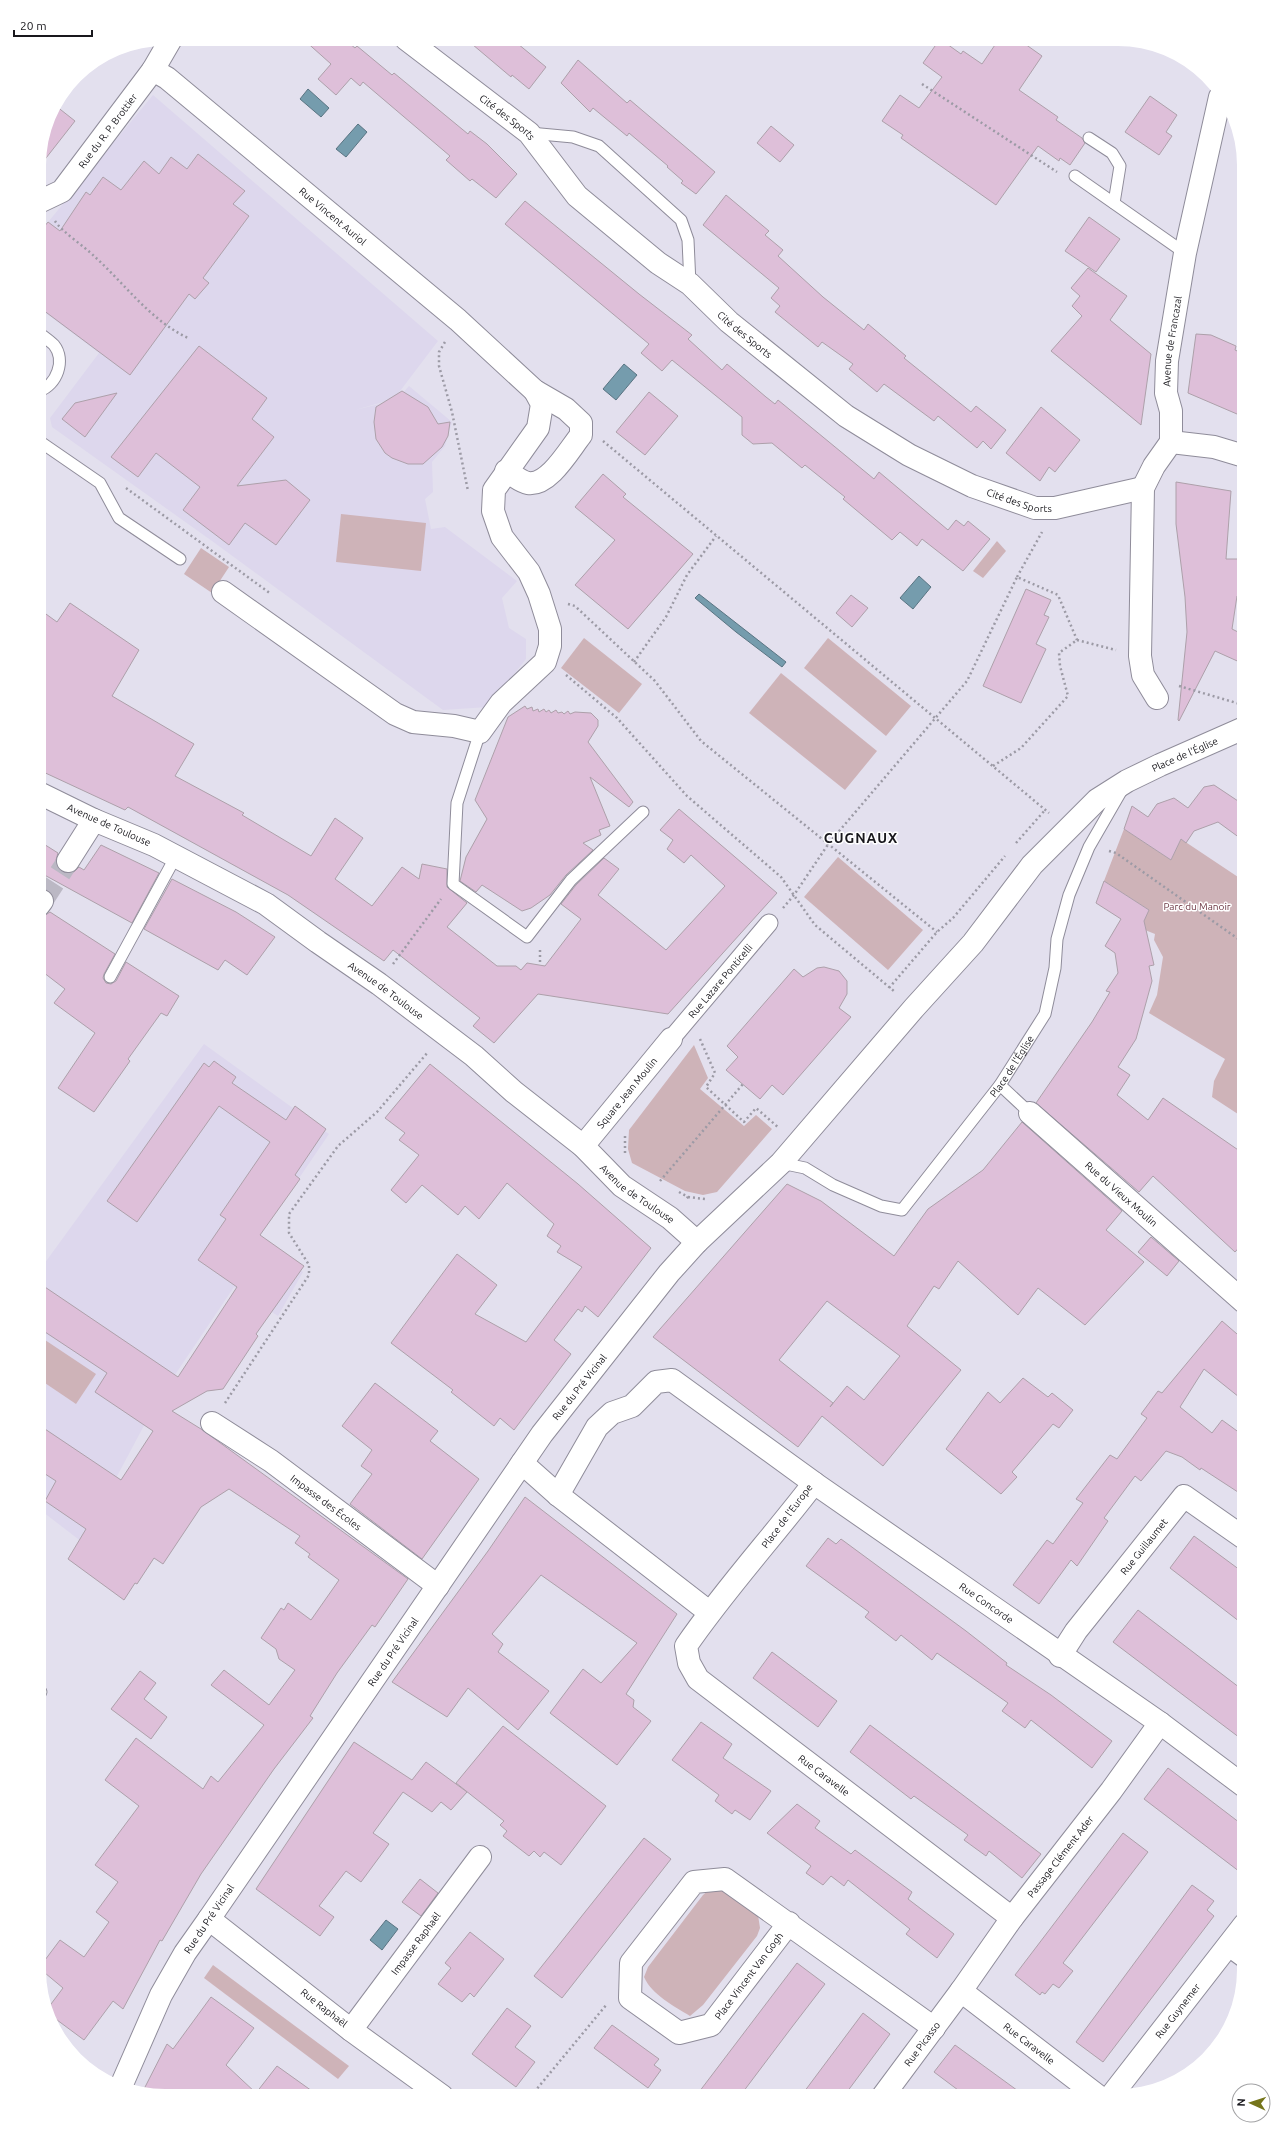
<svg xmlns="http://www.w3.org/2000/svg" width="1283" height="2135" font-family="Ubuntu,sans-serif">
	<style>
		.built { fill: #ddd7ed }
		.green { fill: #ceb3b8 }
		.water { fill: #759cad; stroke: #597482 }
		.building { fill: #debfd9; stroke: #ada0aa; fill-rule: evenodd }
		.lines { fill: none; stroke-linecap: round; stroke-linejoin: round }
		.minor-tunnel { stroke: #bbb8c4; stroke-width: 22; stroke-dasharray: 22 11; stroke-linecap: butt }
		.service-casing { stroke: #8f8c9a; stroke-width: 13 }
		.pedestrian-casing { stroke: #8f8c9a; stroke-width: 19 }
		.minor-casing { stroke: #8f8c9a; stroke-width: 24 }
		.tertiary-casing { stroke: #8f8c9a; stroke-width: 24 }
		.secondary-casing { stroke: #8f8c9a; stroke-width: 24 }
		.path { stroke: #9c9aa5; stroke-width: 2.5; stroke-dasharray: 2 3; stroke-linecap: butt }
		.service { stroke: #fff; stroke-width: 11 }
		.pedestrian { stroke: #fff; stroke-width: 17 }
		.minor { stroke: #fff; stroke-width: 22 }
		.tertiary { stroke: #fff; stroke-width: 22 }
		.secondary { stroke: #fff; stroke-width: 22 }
		.labels { text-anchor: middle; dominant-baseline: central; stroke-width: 3; stroke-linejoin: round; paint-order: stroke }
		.street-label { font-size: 10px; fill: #19181d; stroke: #fff }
		.park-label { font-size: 10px; fill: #6a3340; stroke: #fff }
		.district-label { font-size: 14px; font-weight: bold; letter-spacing: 1px; fill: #19181d; stroke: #fff }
	</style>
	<rect width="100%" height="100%" fill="#e3e0ee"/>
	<g class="built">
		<polygon points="153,95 438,341 394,399 355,410 396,400 409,386 452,422 445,446 432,462 433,492 425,499 431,529 445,527 517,581 502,598 509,628 526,639 526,659 488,707 443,710 212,541 52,427 50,418 99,353 39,308 39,233"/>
		<polygon points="204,1044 329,1134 257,1240 303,1272 278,1316 234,1287 156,1403 82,1542 39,1509 39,1271"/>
	</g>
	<g class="green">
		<polygon points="341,514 426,523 421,571 336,562"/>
		<polygon points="997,541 1006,551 983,578 973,571"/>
		<polygon points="201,548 229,567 212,593 184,574"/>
		<polygon points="584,638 642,684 619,713 561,668"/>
		<polygon points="828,638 911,706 886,736 804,668"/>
		<polygon points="781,673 877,751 845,790 749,713"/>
		<polygon points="1124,829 1171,860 1181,839 1244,881 1244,1118 1212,1097 1214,1081 1225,1059 1149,1013 1157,995 1163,957 1154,940 1155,934 1140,928 1149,910 1104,881"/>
		<polygon points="838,857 923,930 888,970 804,897"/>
		<polygon points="694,1045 708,1078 700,1089 744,1126 756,1115 772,1129 717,1192 703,1195 685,1191 632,1163 628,1149 629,1130"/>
		<polygon points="39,1336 96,1374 76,1404 39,1379"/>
		<path d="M710 1889 724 1890 758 1915 760 1928 757 1936 703 2005 690 2016C674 2006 652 1995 644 1977L648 1967 703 1895Z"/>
		<polygon points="213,1965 349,2066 338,2079 204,1978"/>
	</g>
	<g class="water">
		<polygon points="308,89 329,108 321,117 300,99"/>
		<polygon points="358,124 367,132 346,157 336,149"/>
		<polygon points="624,364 637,375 616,400 603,389"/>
		<polygon points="919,576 931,587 913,609 900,598"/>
		<polygon points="699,594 786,662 782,667 736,632 695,598"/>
		<polygon points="386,1920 398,1929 382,1950 370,1940"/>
	</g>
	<g class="building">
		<polygon points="303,39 344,39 355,48 357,46 392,75 394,73 468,134 470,131 487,144 517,174 496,198 472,179 470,181 446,160 450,156 363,82 360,86 351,78 336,95 318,79 331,64"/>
		<polygon points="466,39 512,39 546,67 529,89 512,75 511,77"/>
		<polygon points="940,39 961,54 963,51 982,64 999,39 1018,39 1042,56 1019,90 1058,117 1056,120 1082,138 1085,143 1070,165 1060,158 1059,161 1038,146 996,205 901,138 903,135 882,121 900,95 919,108 942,77 923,63"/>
		<polygon points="578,60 627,103 630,100 715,172 696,194 681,183 683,181 667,167 668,166 629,133 627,136 593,108 590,112 561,83"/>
		<polygon points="1150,96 1177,115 1166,132 1172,136 1159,155 1125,132"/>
		<polygon points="56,106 75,121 39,167 39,157 49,117"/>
		<polygon points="771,126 794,145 780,162 757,143"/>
		<polygon points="198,154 245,191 233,204 249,216 203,278 209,283 195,299 189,294 130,375 39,307 39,233 48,222 60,231 86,192 90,195 103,177 121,190 144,161 159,174 171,157 187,169"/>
		<polygon points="726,195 769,231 765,235 783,250 778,256 823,297 864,330 868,324 906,356 904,358 971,412 976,406 1006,430 991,449 983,441 977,448 938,416 934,421 884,384 877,392 849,369 853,364 822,342 818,347 775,312 780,306 771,298 779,288 703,225"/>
		<polygon points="525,201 639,294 692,335 688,339 722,370 727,364 766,397 775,404 778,400 874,479 879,472 948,530 956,520 964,526 968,521 990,539 963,571 922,539 917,546 900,532 892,540 843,499 845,497 805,465 802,468 772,443 753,444 742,435 742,417 672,360 662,371 641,353 649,344 505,224"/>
		<polygon points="1089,217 1120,239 1096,272 1065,251"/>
		<polygon points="1088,268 1127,296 1110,320 1151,354 1141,425 1051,351 1082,316 1072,306 1080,296 1071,288"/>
		<polygon points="1196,334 1211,335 1236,346 1235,350 1244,354 1244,417 1188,393"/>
		<polygon points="199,346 267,398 252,419 274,437 237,486 286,480 310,500 276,545 245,523 229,545 183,510 200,487 156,453 138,477 111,457"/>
		<polygon points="402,391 428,407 438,424 450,422 448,436 442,447 423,464 408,464 392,458 385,453 376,439 374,422 376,407"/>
		<polygon points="649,392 678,416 645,455 616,432"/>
		<polygon points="117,393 85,437 62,419 75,403"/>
		<polygon points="1041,407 1080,440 1055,472 1049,467 1040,481 1006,453"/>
		<polygon points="603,474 626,494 623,497 693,554 628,629 575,585 615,540 575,507"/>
		<polygon points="1176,482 1231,491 1226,559 1244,559 1244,596 1237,596 1232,629 1244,635 1244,664 1215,651 1179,721 1178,720 1187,632 1185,597 1176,524"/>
		<polygon points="1026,589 1051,600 1044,615 1049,617 1036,644 1046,649 1021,703 983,686"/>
		<polygon points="851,595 868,608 852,627 836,613"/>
		<polygon points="70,603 139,650 112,696 194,744 175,776 244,813 242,815 311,856 335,818 363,838 335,879 372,906 402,867 419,879 422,864 447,869 447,887 467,903 447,927 497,966 516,966 521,970 527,963 545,966 581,919 561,904 576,885 604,858 619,869 598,895 666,950 725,886 691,855 684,863 667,849 673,840 660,830 679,809 777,893 668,1014 538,994 494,1043 473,1026 480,1018 393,950 384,961 288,895 128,807 125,810 39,770 39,609 57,622"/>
		<polygon points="525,706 527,709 532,707 533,711 538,709 539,712 544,709 546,712 549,710 551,713 556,710 558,713 562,712 564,714 568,711 570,714 575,712 591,713 598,720 598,726 588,742 633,802 629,807 590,777 610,826 599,830 601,835 583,843 593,850 566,875 550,895 531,908 522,911 482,885 476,892 460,881 466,857 487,819 475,800 508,717"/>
		<polygon points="1214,785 1244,805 1244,841 1218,822 1194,831 1186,843 1181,839 1171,860 1124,829 1132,806 1148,817 1157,804 1174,798 1188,808 1204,787"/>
		<polygon points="39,841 58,853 56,860 57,866 61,871 67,873 74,872 79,867 84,870 101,845 159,873 132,923 39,872"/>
		<polygon points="172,879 236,912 275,937 247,975 225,960 218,970 144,929"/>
		<polygon points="1104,881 1149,910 1144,921 1154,965 1149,966 1152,981 1136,1039 1118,1067 1130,1075 1117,1095 1148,1120 1163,1098 1244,1154 1244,1242 1235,1252 1153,1176 1139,1192 1036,1103 1092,1022 1110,992 1106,991 1118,973 1115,953 1105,946 1121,919 1096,903"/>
		<polygon points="50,912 115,954 104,974 103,978 106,983 111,984 116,981 126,962 179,996 167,1016 161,1013 128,1059 130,1061 94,1112 58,1088 95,1033 54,1003 65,989 39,969 39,917 44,916"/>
		<polygon points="824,967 839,971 847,981 847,994 839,1008 851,1017 783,1095 772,1085 760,1099 726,1070 738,1057 727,1046 794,969 803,977 817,968"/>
		<polygon points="214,1061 236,1077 232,1083 286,1120 295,1106 326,1129 295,1175 300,1179 260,1235 304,1266 256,1334 258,1336 223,1389 207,1391 172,1411 201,1429 408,1579 375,1627 372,1625 337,1673 310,1716 313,1718 274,1769 201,1874 162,1941 160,1940 123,2009 113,2001 84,2040 49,2014 48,2008 63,1988 39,1968 60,1940 84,1957 109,1922 96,1912 118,1882 95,1865 139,1806 105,1780 136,1738 203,1789 211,1776 218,1782 264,1725 211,1685 224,1670 269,1705 295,1670 279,1659 276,1649 261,1638 281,1608 284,1610 288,1603 311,1620 339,1580 308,1557 310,1554 295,1543 300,1536 229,1489 201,1507 163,1564 154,1558 137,1584 135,1583 124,1600 68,1559 86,1529 45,1501 56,1481 39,1470 39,1425 121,1480 153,1431 95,1392 107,1373 39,1328 39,1283 178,1377 237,1287 198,1260 226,1219 220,1215 270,1142 219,1106 137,1222 107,1201 204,1063 209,1067"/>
		<polygon points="430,1064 578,1184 651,1248 598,1317 585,1306 582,1312 578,1309 554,1340 571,1354 514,1430 500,1418 494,1426 451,1392 453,1390 391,1343 457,1254 497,1285 475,1314 526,1342 582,1267 557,1252 561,1246 547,1236 554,1224 507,1183 479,1219 465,1206 458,1215 422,1185 406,1203 391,1190 419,1155 399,1140 405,1133 385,1118"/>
		<path d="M1022 1122 1122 1211 1106 1230 1144 1262 1085 1325 1038 1288 1018 1315 958 1261 939 1289 934 1286 907 1326 961 1370 883 1466 822 1416 798 1447 653 1337 787 1184 821 1201 894 1256 928 1209 983 1170ZM827 1301 900 1356 864 1400 847 1386 830 1407 833 1403 779 1360Z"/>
		<polygon points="1151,1237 1179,1261 1167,1276 1138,1252"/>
		<polygon points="1222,1321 1244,1340 1244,1401 1204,1369 1180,1407 1212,1433 1222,1420 1244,1436 1244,1496 1201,1468 1200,1470 1182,1457 1166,1451 1141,1481 1135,1476 1104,1518 1108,1521 1077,1566 1071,1560 1039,1604 1013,1585 1047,1540 1053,1544 1083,1503 1076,1499 1110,1455 1117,1459 1147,1418 1141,1414 1158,1391 1162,1393"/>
		<polygon points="1023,1378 1048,1397 1052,1393 1073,1410 1059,1428 1053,1424 1012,1472 1017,1477 1001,1494 946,1449 988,1392 1000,1403"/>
		<polygon points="375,1383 438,1431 430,1441 479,1479 422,1559 350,1504 372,1474 361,1466 372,1450 342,1426"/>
		<polygon points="525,1497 677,1614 626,1694 634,1700 633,1707 651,1721 617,1765 550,1713 583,1669 601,1683 637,1643 541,1575 492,1634 503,1644 498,1652 549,1691 518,1730 468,1688 447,1717 392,1682 488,1551"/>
		<polygon points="1194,1536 1244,1573 1244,1625 1170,1568"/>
		<polygon points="828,1538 836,1544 841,1539 966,1631 1007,1663 1006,1665 1051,1695 1112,1741 1092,1768 1031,1720 1025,1728 1002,1711 1008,1703 937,1653 932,1660 901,1635 896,1641 865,1617 869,1612 806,1566"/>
		<polygon points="1138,1610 1244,1691 1244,1741 1113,1642"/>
		<polygon points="772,1652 837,1701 818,1727 753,1678"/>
		<polygon points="140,1671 156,1683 144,1699 167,1717 151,1739 111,1709"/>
		<polygon points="701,1722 732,1744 723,1758 771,1791 750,1820 735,1810 732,1814 715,1801 719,1795 672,1760"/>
		<polygon points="870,1725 1041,1854 1022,1878 989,1851 986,1856 964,1840 968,1835 914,1796 911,1799 850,1752"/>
		<polygon points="503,1726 606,1806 561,1865 544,1852 540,1857 534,1851 529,1856 503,1836 507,1831 500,1825 504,1821 456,1783"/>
		<polygon points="354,1742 412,1780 426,1762 467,1792 451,1810 441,1802 432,1812 403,1792 373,1833 389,1844 361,1882 346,1871 319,1906 334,1917 320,1936 256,1889"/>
		<polygon points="1168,1768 1244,1826 1244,1875 1144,1799"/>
		<polygon points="797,1804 820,1821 815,1828 851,1854 855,1850 912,1892 908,1899 954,1934 937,1958 906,1934 910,1929 848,1880 844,1886 831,1876 823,1885 806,1873 811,1866 767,1833"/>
		<polygon points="1123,1833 1148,1852 1063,1963 1073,1971 1059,1988 1053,1984 1045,1994 1042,1992 1040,1995 1015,1975"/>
		<polygon points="644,1838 671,1859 562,1998 534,1976"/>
		<polygon points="420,1879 438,1893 421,1916 402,1902"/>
		<polygon points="1192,1885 1214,1901 1207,1910 1214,1916 1103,2062 1076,2042"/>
		<polygon points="470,1932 504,1959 474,1997 470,1993 462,2002 438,1984 451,1968 445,1963"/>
		<polygon points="797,1963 825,1984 792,2027 740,2096 696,2096"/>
		<polygon points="211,1997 254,2028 226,2065 256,2093 277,2066 319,2096 157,2096 143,2091 167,2044 173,2049"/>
		<polygon points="507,2008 531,2026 515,2047 535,2062 516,2087 472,2054"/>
		<polygon points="863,2013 890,2034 844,2096 801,2096"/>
		<polygon points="612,2025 659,2059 654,2065 661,2070 648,2088 594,2048"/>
		<polygon points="955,2045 1025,2096 966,2096 934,2072"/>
	</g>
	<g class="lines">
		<polyline class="minor-tunnel" points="42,901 68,861"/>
		<defs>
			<g id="service">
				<polyline points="530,133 573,137 599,146 681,220 688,240 690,284"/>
				<polyline points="1089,138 1112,153 1120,166 1114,203"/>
				<polyline points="1075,176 1185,253"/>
				<path d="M39 391C57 385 66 360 54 345 50 341 44 337 39 333"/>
				<polyline points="39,441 100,483 119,518 180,559"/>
				<polyline points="480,732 457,803 453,884 527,937 571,880 643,812"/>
				<polyline points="110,977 176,856"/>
				<polyline points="1000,1085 1030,1113"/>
				<path id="s1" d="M781 1163 805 1168 833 1185 881 1206 902 1210 1000 1085 1045 1014 1055 968 1057 939 1069 895 1089 847 1123 788"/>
				<polyline points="39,1695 41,1692"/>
			</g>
			<g id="pedestrian">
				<path id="s2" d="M671 1039 769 923"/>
			</g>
			<g id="minor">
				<path id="s3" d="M406 39 529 133 577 196 658 263 690 284 729 322 846 416 909 455 972 486 1035 508H1055L1143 488"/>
				<path id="s4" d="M153 70 167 78 458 320 535 391 566 409 581 423V435C569 450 549 486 528 483 521 482 512 474 506 471"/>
				<path id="s5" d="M39 202 62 191 153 70 171 39"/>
				<polyline points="1171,442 1214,447 1244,456"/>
				<polyline points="223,592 395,714 413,722 454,726 480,732 501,703 545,662 550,646 550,629 539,594 529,572 502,537 493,511 494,490 538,428 542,404 535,391"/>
				<path id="s6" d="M1157 698 1143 675 1140 656 1143 488 1154 466 1171 442V411L1166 393 1167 361 1185 253 1220 97"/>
				<path id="s7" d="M68 861 94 820 154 845 266 904 318 942 379 984 474 1056 514 1092 583 1146 622 1186 670 1218 697 1242"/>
				<polyline points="39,905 42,901"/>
				<path id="s8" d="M1030 1113 1244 1302"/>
				<path id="s9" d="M583 1146 671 1039"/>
				<path id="s10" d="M212 1423 271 1461 438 1586"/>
				<polyline points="522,1463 558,1495 709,1612"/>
				<path id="s11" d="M814 1483 1160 1723 1244 1786"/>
				<path id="s12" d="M558 1495 597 1427 612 1413 632 1406 656 1382 672 1380 814 1483C772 1538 725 1589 686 1646L689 1663 698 1679 1012 1918"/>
				<path id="s13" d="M1060 1656 1076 1631 1184 1496 1244 1538"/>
				<polyline points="789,1923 711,2025 679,2033 630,1998 631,1963 694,1882 725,1879 934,2028"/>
				<polyline points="1229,1945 1244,1956"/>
				<path id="s14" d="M961 1991 1098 2096"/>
				<path id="s15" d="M351 2030 480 1857"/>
				<path id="s16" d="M442 2096 351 2030 209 1919 542 1434 669 1273 697 1242 781 1163 914 1008 973 943 1032 865 1097 800 1127 781 1160 765 1244 728"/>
				<path id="s17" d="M883 2096 961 1991 1012 1918 1111 1791 1160 1723"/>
				<path id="s18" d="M1111 2096 1244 1925"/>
			</g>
			<polyline id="tertiary" points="39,793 94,820"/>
			<polyline id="secondary" points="122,2084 161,1995 185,1953 209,1919"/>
		</defs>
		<use href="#service" class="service-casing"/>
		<use href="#pedestrian" class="pedestrian-casing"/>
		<use href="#minor" class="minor-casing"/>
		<use href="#tertiary" class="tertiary-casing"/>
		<use href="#secondary" class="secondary-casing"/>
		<g class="path">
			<polyline points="922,84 1057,172"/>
			<path d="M55 221C61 231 85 247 94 256 125 284 150 320 188 338"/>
			<polyline points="445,342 439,352 439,366 452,412 468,491"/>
			<polyline points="603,441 1049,813"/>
			<polyline points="126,488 271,594"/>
			<polyline points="1017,577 1042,532"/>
			<polyline points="568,604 575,606 655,681 701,741 937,932"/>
			<polyline points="1077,640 1116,650"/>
			<polyline points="634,662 666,617 687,575 716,536"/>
			<polyline points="566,675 617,718 687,796 781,877 815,925 895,992"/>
			<polyline points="1179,686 1240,704"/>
			<polyline points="993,766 1021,748 1068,696 1060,666 1059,653 1077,640"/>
			<polyline points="1016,843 1045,810"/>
			<polyline points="1109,851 1116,853 1244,943"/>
			<polyline points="783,908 794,895 829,843 967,681 1017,577 1058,595 1077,640"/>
			<polyline points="540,962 540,950"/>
			<polyline points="393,964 441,899"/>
			<polyline points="889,988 937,932 953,918 1005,856"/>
			<polyline points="700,1039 715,1073 706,1087 744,1122 756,1108 779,1128"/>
			<polyline points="625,1153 625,1134"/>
			<polyline points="660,1181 743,1084"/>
			<polyline points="679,1192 688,1197 686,1199"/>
			<polyline points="688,1197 705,1199"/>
			<polyline points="225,1403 309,1275 309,1265 289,1233 289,1214 338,1146 377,1112 428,1052"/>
			<polyline points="531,2096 607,2004"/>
		</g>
		<use href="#service" class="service"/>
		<use href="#pedestrian" class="pedestrian"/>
		<use href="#minor" class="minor"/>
		<use href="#tertiary" class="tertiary"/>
		<use href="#secondary" class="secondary"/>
	</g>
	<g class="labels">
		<g class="street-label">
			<text stroke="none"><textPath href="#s3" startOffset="128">Cité des Sports</textPath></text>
			<text stroke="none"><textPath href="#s5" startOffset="101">Rue du R. P. Brottier</textPath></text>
			<text stroke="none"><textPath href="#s4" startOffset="232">Rue Vincent Auriol</textPath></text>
			<text stroke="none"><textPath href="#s3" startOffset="452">Cité des Sports</textPath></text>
			<text stroke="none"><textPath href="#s6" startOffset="370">Avenue de Francazal</textPath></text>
			<text stroke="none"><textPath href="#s3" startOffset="776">Cité des Sports</textPath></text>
			<text stroke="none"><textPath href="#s16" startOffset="1824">Place de l'Église</textPath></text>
			<text transform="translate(109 825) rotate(24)">Avenue de Toulouse</text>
			<text stroke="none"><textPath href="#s2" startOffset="76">Rue Lazare Ponticelli</textPath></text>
			<text stroke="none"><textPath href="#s7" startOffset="388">Avenue de Toulouse</textPath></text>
			<text stroke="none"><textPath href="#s1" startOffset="312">Place de l'Église</textPath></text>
			<text stroke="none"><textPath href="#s9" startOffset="69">Square Jean Moulin</textPath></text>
			<text stroke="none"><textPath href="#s7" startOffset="712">Avenue de Toulouse</textPath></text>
			<text stroke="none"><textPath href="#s8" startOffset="122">Rue du Vieux Moulin</textPath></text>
			<text stroke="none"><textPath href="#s16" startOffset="941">Rue du Pré Vicinal</textPath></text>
			<text stroke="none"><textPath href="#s10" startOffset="139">Impasse des Écoles</textPath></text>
			<text transform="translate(787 1516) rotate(-53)">Place de l'Europe</text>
			<text stroke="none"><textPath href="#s13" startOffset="138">Rue Guillaumet</textPath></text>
			<text stroke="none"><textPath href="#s11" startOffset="210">Rue Concorde</textPath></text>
			<text stroke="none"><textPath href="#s16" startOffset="617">Rue du Pré Vicinal</textPath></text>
			<text stroke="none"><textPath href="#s12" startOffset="747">Rue Caravelle</textPath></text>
			<text stroke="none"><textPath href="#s17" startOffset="298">Passage Clément Ader</textPath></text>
			<text transform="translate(209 1919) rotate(-56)">Rue du Pré Vicinal</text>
			<text stroke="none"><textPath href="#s15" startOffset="108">Impasse Raphaël</textPath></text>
			<text transform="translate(749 1976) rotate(-53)">Place Vincent Van Gogh</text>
			<text transform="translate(324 2008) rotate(38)">Rue Raphaël</text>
			<text stroke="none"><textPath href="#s18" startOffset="108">Rue Guynemer</textPath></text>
			<text stroke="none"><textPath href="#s17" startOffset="65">Rue Picasso</textPath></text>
			<text stroke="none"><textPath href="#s14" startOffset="86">Rue Caravelle</textPath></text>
		</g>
		<g class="park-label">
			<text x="1197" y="906">Parc du Manoir</text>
		</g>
		<g class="district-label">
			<text x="861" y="838">CUGNAUX</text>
		</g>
	</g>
	<path d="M0 0H1283V2135H0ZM165 46H1118A119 119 0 0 1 1237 165V1970A119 119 0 0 1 1118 2089H165A119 119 0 0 1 46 1970V165A119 119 0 0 1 165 46Z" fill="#fff" fill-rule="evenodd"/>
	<g transform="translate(1251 2103) rotate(273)"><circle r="19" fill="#ffffff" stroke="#a3a3a5"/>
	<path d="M0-3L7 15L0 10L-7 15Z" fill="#75751b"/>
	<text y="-6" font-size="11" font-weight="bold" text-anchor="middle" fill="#19181d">N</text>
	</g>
	<path d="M14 30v6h78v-6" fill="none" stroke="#19181d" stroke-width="2"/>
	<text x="20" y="30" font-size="12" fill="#19181d" stroke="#ffffff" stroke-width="3" paint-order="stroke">20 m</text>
</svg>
